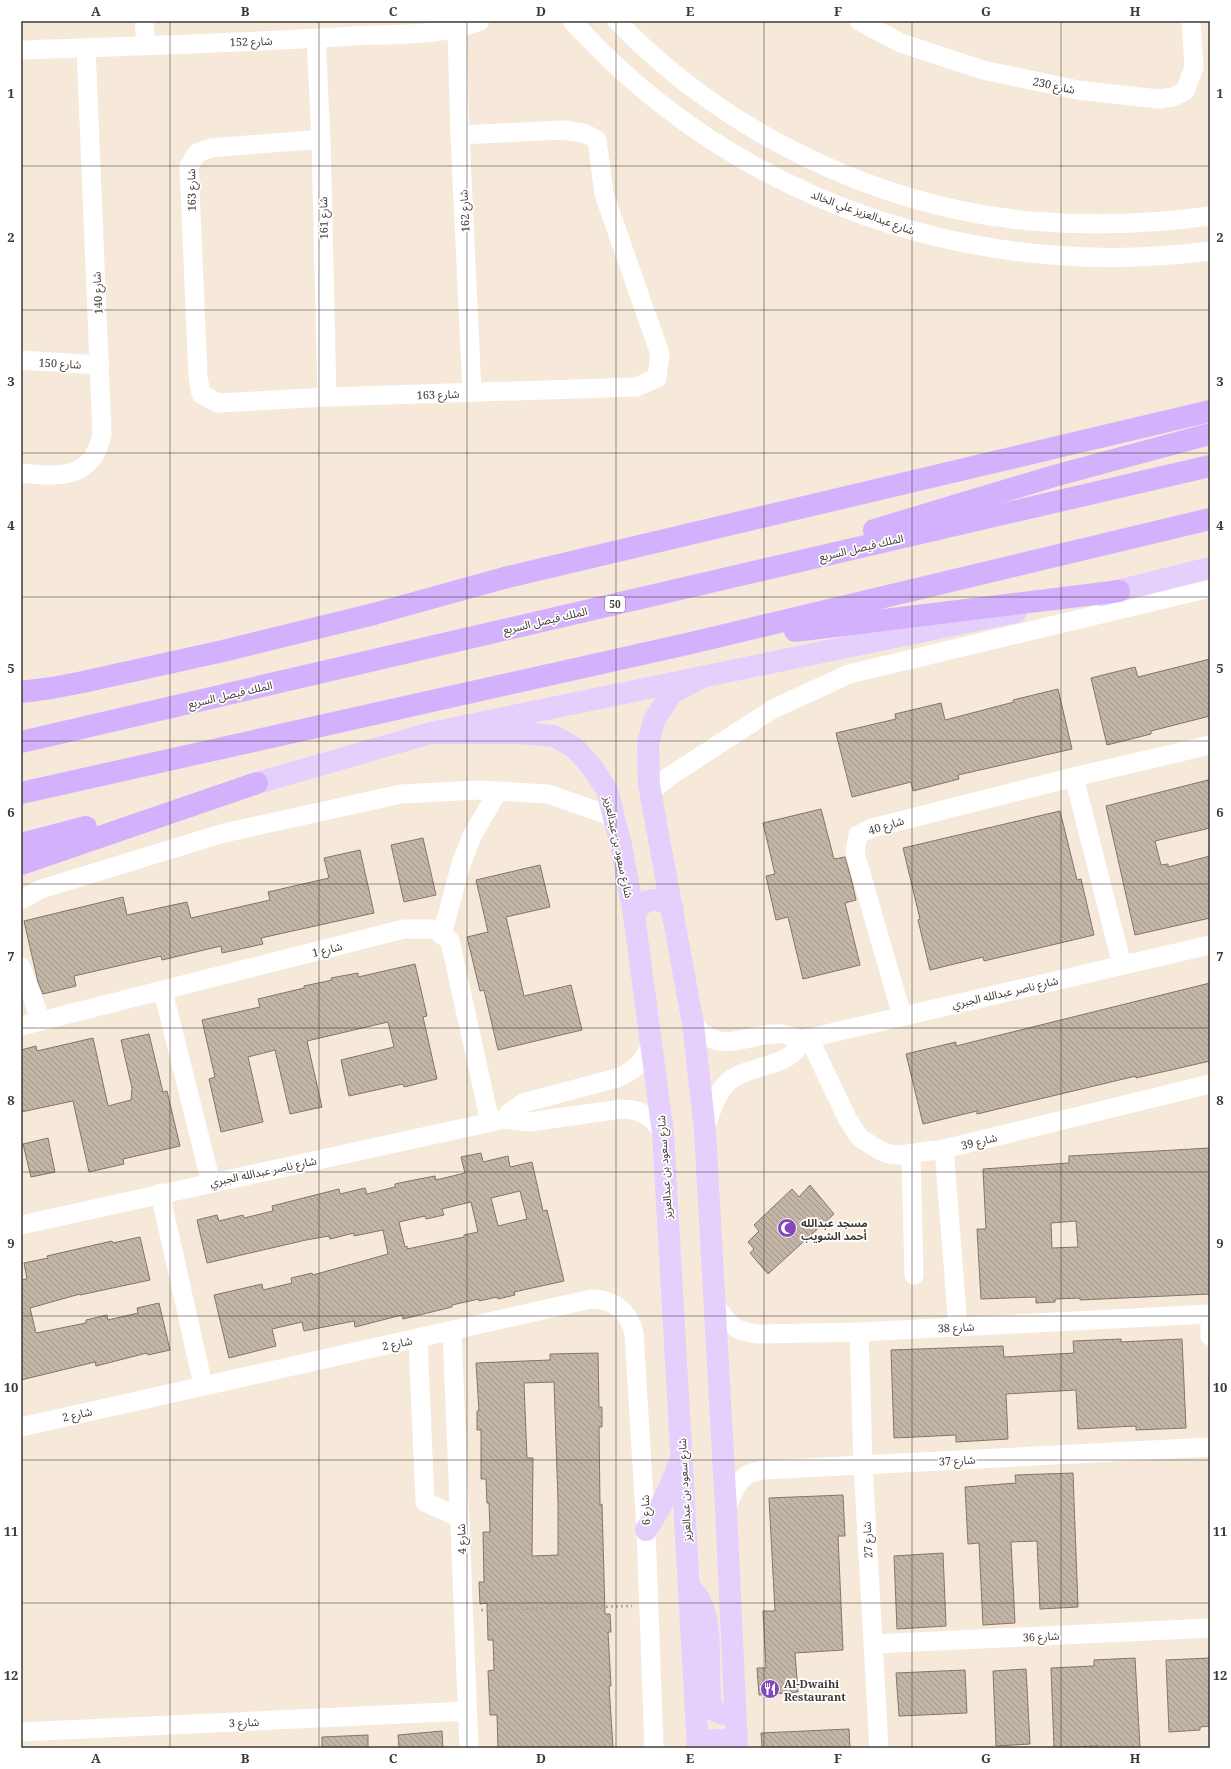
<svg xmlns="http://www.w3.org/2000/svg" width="1231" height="1769" font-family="'Noto Serif','Noto Sans Arabic',serif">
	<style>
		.building { fill: url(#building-back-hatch); stroke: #827669; fill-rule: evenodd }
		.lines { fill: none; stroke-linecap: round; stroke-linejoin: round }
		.path { stroke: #b1a79b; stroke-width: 2.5; stroke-dasharray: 2 3; stroke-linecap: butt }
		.minor { stroke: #fff; stroke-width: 19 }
		.major { stroke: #e5d0fd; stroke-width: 22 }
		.highway { stroke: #d4b1fc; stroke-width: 22 }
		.grid { fill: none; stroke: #3e3933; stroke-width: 1; stroke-opacity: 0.55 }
		.labels { text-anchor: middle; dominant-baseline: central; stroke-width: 3.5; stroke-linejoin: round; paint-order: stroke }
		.shield { fill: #fff; stroke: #787470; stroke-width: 1 }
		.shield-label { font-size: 10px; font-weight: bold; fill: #3e3933 }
		.street-label { font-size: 11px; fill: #3e3933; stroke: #fff }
		.poi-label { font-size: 11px; font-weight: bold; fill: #3e3933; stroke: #fff; text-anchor: start }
		.neatline { fill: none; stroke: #3e3933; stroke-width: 1.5 }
		.grid-label { font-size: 13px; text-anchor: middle; font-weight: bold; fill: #3e3933 }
	</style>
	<defs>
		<pattern id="building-back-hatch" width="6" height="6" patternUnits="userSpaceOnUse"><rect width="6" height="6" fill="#c3b6a7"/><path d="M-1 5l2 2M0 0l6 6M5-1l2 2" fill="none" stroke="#a09589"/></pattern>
	</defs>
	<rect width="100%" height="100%" fill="#f6e9da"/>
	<g class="building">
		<polygon points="1210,659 1210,716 1151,731 1151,734 1107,745 1091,678 1135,667 1138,677"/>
		<polygon points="1058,689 1072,749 958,775 959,779 913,791 911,782 852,797 836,733 896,719 895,714 941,703 945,720 1014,702 1013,700"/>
		<polygon points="1208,780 1210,789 1210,828 1155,841 1161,865 1168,864 1168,867 1210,856 1210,918 1135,935 1106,806"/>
		<polygon points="821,809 834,859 845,857 852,882 856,900 845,903 860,965 803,979 788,917 776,920 766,876 775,874 763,823"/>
		<polygon points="1060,811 1077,880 1081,879 1094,935 984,961 983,957 930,970 918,920 920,919 903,848"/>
		<polygon points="423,838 436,895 404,902 391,845"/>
		<polygon points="360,850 374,913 261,938 263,944 222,953 221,946 162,960 161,956 74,976 76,986 43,994 38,982 24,921 123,897 127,915 187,902 191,918 270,900 268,892 329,878 324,858"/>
		<polygon points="540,865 550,907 506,917 524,996 571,985 582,1030 498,1050 484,990 480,991 467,937 488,932 476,880"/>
		<polygon points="415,964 427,1016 423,1017 437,1079 404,1087 403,1084 349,1096 341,1060 394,1047 388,1022 307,1041 322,1107 290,1114 275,1050 248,1057 263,1122 221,1132 209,1079 215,1077 202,1020 260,1007 258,999 304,988 304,986 332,980 331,978 358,973 358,977"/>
		<polygon points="1210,983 1210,1061 1136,1078 1136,1076 977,1114 977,1111 923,1124 906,1054 956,1042 956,1046"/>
		<polygon points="149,1034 163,1092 167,1091 180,1146 123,1159 124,1164 89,1172 73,1101 21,1112 21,1050 36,1046 37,1051 93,1038 108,1106 131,1100 132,1088 121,1040"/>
		<polygon points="48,1138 55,1172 31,1177 23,1144"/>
		<path d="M1210 1148V1294L1080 1300V1298L1055 1299V1302L1036 1303V1297L981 1299 977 1229H986L983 1169 1069 1163V1156ZM1076 1221 1078 1247 1052 1248 1051 1223Z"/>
		<path d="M481 1153 483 1162 508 1156 510 1167 532 1162 543 1211 547 1210 564 1281 514 1292 515 1295 498 1299 497 1297 479 1301V1299L452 1305V1307L403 1319 402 1315 355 1327 354 1321 304 1331 302 1322 272 1329 276 1346 229 1358 214 1295 262 1284 263 1290 292 1283 291 1278 312 1273 313 1275 388 1254 383 1230 354 1236V1233L330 1239 329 1236 306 1240 207 1263 197 1220 217 1215 219 1221 243 1215 244 1218 273 1211 272 1206 339 1189 340 1194 365 1188 367 1194 395 1187V1184L414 1180 435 1176 436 1180 465 1173 461 1157ZM520 1191 527 1219 498 1226 491 1198ZM471 1202 478 1232 464 1235V1237L407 1249V1246L405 1247 399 1222 425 1216 426 1219 444 1215 442 1209Z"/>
		<polygon points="810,1185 834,1214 768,1274 750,1253 754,1249 748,1242 759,1231 754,1225 792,1189 799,1197"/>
		<polygon points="140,1237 150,1280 80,1295 80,1294 30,1308 36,1333 86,1323 86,1320 107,1315 108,1320 138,1313 137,1308 159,1303 170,1350 148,1355 147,1353 96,1366 95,1362 21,1380 21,1280 27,1279 24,1263 48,1258 47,1256 112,1241 113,1243"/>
		<polygon points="1121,1339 1121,1342 1182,1339 1186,1428 1136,1430 1136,1426 1078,1429 1076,1390 1006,1394 1008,1439 956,1442 956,1435 894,1438 891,1350 1003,1346 1004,1357 1074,1353 1073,1341"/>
		<path d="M598 1353 599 1407H602V1427H599L600 1505 602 1504 605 1614H610L611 1632H608L611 1686H609L613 1748H498L497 1715H490L489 1692 488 1671 494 1670 493 1640H488L487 1603 480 1604 479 1582H484L483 1532H490L489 1503H487L486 1479H481V1430H477V1411H479L476 1363 550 1360V1354ZM554 1382 558 1501V1555L532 1556 533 1458H527L524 1383Z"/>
		<polygon points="1073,1473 1078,1607 1040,1609 1037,1541 1011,1542 1015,1623 983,1625 979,1543 968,1544 965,1487 1016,1483 1015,1475"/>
		<polygon points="843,1495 845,1536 838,1536 843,1650 795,1653 798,1692 759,1695 757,1668 766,1668 763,1611 775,1611 769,1498"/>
		<polygon points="943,1553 946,1626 897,1629 894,1556"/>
		<polygon points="1135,1658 1140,1748 1098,1748 1098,1746 1054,1748 1051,1668 1094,1666 1094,1660"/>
		<polygon points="1210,1658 1210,1726 1200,1727 1200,1730 1169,1732 1166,1660"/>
		<polygon points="1026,1669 1030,1744 996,1746 993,1671"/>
		<polygon points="965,1670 967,1713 899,1716 896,1673"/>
		<polygon points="849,1729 850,1748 762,1748 761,1733"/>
		<polygon points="442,1731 443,1748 399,1748 398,1735"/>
		<polygon points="368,1735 368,1748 322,1748 322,1737"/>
	</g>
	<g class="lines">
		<polyline class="path" points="481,1610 632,1606"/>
		<g class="minor">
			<polyline points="144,21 146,45"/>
			<path d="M572 21C734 200 972 282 1210 251"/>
			<path d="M617 21C724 132 877 207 1031 221 1090 226 1152 224 1210 216"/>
			<polyline points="859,21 901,43 983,70 1078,90 1158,99 1173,97 1185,91 1194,67 1191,21"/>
			<polyline points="457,29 460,135 472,392"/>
			<polyline points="316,39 321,139 327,397"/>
			<path d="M21 50C132 46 243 43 354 36 394 34 444 36 480 21"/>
			<polyline points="321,139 211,148 197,153 189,166 198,376 201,394 218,403 327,397 636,387 657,378 660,354 604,194 597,140 584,133 562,130 460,135"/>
			<polyline points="21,360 100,365"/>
			<path d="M21 473C58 477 93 480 102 434L86 48"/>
			<polyline points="1074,777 1122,965"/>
			<polyline points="650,792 670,776 773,709 849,674 1210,588"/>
			<polyline points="21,900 41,889 224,833 401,794 478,790 548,794 614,817"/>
			<polyline points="442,935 461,864 472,836 498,791"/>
			<polyline points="21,967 41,1021"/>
			<polyline points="163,991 211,1183"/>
			<polyline points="902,1016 855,853 858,835 872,828 1074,777 1210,745"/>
			<path d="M693 1024C720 1055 741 1036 774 1034 783 1033 792 1036 801 1040L1210 945"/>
			<polyline points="21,1026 404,929 435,929 450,941 490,1122"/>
			<polyline points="809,1038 848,1120 860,1138 879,1150 889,1154 900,1155 944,1149 1210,1084"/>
			<path d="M505 1119 510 1112 523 1103 617 1078C635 1071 645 1060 652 1042"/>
			<path d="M705 1131C710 1115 715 1095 727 1083 746 1064 795 1068 801 1040"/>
			<polyline points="944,1149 958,1327"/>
			<polyline points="911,1154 914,1275"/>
			<polyline points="160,1193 203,1385"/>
			<path d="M21 1225 505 1119 529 1122 621 1109C641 1109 653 1117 663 1133"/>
			<path d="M715 1305C729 1324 734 1332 759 1334L859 1332 1210 1314"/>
			<polyline points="1210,1314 1210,1336"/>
			<polyline points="452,1331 469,1748"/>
			<polyline points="859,1332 863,1465 879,1748"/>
			<polyline points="418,1339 425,1502 460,1518"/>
			<path d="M21 1427 591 1299C613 1299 629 1311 634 1333L646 1530 654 1748"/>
			<path d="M726 1509C736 1487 738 1473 764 1470L1210 1447"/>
			<polyline points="873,1644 1210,1628"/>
			<polyline points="21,1732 467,1711"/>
		</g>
		<g class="major">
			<polyline points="1101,595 1210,568"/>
			<polyline points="700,678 672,693 654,720 648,744 649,785 693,1024 705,1131 726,1509 737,1748"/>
			<polyline points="431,733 520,733 554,736 575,748 592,767 607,790 621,845 634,915 663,1133 698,1748"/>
			<polyline points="257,783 431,733 1016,612"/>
			<path d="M634 915C642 898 660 895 673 909"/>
			<path d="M646 1530C661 1509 671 1486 680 1461"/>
			<path d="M694 1592C716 1616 706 1673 711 1705 716 1715 724 1714 735 1714"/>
			<path d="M700 1748C711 1736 725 1738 737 1748"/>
		</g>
		<g class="highway">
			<polyline points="874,530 1054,476 1210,434"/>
			<polyline points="795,631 1119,591"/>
			<polyline points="21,692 52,688 83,682 223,651 374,614 504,578 1210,411"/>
			<polyline points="21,742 1210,466"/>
			<polyline points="21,793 687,644 1210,519"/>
			<polyline points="21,844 86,827"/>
			<polyline points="21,864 257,783"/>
		</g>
	</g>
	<path class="grid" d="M170 21V1748M319 21V1748M467 21V1748M616 21V1748M764 21V1748M912 21V1748M1061 21V1748M21 166H1210M21 310H1210M21 453H1210M21 597H1210M21 741H1210M21 884H1210M21 1028H1210M21 1172H1210M21 1316H1210M21 1460H1210M21 1603H1210"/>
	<defs>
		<symbol id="mosque-disc" viewBox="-11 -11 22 22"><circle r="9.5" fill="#8547bd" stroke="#fff"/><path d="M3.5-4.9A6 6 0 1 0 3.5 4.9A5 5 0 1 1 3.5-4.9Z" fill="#fff"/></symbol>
		<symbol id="restaurant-disc" viewBox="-11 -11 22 22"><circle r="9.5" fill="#8547bd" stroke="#fff"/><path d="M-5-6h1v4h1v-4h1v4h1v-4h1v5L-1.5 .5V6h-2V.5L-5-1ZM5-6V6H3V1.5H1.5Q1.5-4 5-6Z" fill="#fff"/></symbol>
	</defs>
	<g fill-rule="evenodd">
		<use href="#mosque-disc" x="776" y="1217" width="22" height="22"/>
		<use href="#restaurant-disc" x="759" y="1678" width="22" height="22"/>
	</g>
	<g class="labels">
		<rect class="shield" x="605" y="596" width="20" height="16" rx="3"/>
		<g class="shield-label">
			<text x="615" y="604">50</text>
		</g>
		<g class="street-label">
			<text transform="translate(251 41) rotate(-2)">شارع 152</text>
			<text transform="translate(1054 85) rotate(12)">شارع 230</text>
			<text transform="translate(191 190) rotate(-91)">شارع 163</text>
			<text transform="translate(464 211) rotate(-93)">شارع 162</text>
			<text transform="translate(863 212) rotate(20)">شارع عبدالعزيز علي الخالد</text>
			<text transform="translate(323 218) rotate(-91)">شارع 161</text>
			<text transform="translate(97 293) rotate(-93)">شارع 140</text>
			<text transform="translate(60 363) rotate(3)">شارع 150</text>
			<text transform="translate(438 394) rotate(-2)">شارع 163</text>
			<text transform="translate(861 547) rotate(-13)">الملك فيصل السريع</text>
			<text transform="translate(545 620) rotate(-13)">الملك فيصل السريع</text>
			<text transform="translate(230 694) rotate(-13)">الملك فيصل السريع</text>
			<text transform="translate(886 825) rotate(-17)">شارع 40</text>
			<text transform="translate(619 847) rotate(78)">شارع سعود بن عبدالعزيز</text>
			<text transform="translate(327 949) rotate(-14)">شارع 1</text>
			<text transform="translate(1005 992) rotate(-13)">شارع ناصر عبدالله الجبري</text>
			<text transform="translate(979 1141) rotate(-14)">شارع 39</text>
			<text transform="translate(664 1167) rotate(-94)">شارع سعود بن عبدالعزيز</text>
			<text transform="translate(263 1171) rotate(-12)">شارع ناصر عبدالله الجبري</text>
			<text transform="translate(956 1327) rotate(-3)">شارع 38</text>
			<text transform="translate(397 1343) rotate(-12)">شارع 2</text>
			<text transform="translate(77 1414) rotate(-13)">شارع 2</text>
			<text transform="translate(957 1460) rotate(-3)">شارع 37</text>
			<text transform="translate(684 1490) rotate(-93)">شارع سعود بن عبدالعزيز</text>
			<text transform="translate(645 1510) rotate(-93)">شارع 6</text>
			<text transform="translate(461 1539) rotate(-92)">شارع 4</text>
			<text transform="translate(867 1540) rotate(-93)">شارع 27</text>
			<text transform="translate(1041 1636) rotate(-3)">شارع 36</text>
			<text transform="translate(244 1722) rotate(-3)">شارع 3</text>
		</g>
		<g class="poi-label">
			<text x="801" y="1222">مسجد عبدالله<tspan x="801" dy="13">أحمد الشويب</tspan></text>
			<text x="784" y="1683">Al-Dwaihi<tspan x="784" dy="13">Restaurant</tspan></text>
		</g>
	</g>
	<rect width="1231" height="1769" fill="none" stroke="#ffffff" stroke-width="44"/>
	<rect x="22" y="22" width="1187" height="1725" class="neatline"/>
	<g class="grid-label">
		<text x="96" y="16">A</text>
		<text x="245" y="16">B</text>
		<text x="393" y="16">C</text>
		<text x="541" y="16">D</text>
		<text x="690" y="16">E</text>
		<text x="838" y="16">F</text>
		<text x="986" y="16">G</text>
		<text x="1135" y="16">H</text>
		<text x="11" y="98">1</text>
		<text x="1220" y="98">1</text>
		<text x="11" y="242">2</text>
		<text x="1220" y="242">2</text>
		<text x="11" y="386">3</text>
		<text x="1220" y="386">3</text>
		<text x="11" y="530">4</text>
		<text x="1220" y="530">4</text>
		<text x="11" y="673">5</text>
		<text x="1220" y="673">5</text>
		<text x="11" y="817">6</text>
		<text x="1220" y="817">6</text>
		<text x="11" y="961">7</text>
		<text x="1220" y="961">7</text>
		<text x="11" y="1105">8</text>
		<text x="1220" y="1105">8</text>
		<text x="11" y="1248">9</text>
		<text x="1220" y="1248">9</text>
		<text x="11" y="1392">10</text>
		<text x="1220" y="1392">10</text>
		<text x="11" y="1536">11</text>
		<text x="1220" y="1536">11</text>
		<text x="11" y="1680">12</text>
		<text x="1220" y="1680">12</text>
		<text x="96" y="1763">A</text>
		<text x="245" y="1763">B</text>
		<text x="393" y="1763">C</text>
		<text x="541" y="1763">D</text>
		<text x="690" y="1763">E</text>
		<text x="838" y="1763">F</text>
		<text x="986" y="1763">G</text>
		<text x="1135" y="1763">H</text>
	</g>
</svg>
